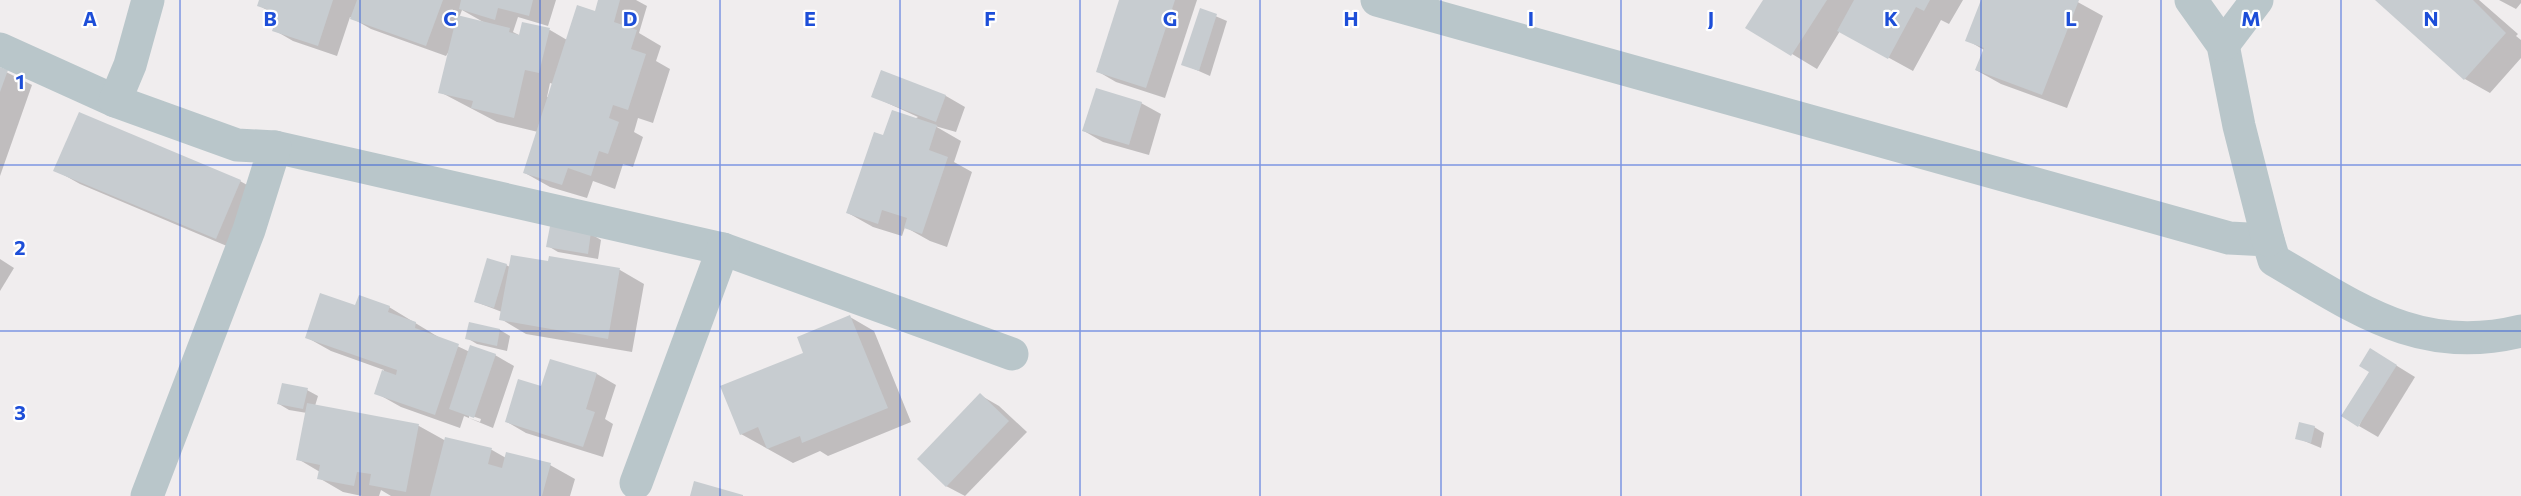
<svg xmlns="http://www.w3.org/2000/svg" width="2521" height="496" font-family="Commissioner,sans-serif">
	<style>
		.shadow { fill: #0003; fill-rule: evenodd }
		.building { fill: #c7ccd0 }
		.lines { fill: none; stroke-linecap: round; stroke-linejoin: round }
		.minor { stroke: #b9c6ca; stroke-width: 33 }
		.grid { fill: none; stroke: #1d4ed8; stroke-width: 1.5; stroke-opacity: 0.55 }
		.grid-label { font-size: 20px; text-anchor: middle; font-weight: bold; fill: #1d4ed8; stroke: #fff; stroke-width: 4.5; stroke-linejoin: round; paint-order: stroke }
	</style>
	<rect width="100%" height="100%" fill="#f0edee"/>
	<g class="shadow">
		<path d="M260 0H556L548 26 518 17 513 32 521 36 550 30 567 40 596 13 600 0H636L647 6 639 33 661 46 656 61 670 69 653 123 638 118 634 132 643 137 633 167 623 164 615 189 593 181 587 198 550 187 525 173 538 132 497 122 440 92 451 48 446 56 371 29 350 17 337 56 293 41 274 30 279 17 258 5ZM462 10 485 23 459 18ZM550 83 553 84 549 97H547Z"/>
		<polygon points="1121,0 1197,0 1165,98 1116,82 1097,71"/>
		<polygon points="1765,0 1963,0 1949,24 1941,20 1913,71 1840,31 1817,69 1747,27"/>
		<polygon points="1982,0 2074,0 2103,16 2067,108 2001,84 1976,70 1984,50 1967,40"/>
		<polygon points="2377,0 2479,0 2518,34 2516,36 2521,40 2521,58 2490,93 2465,79"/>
		<polygon points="2499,0 2521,0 2521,3 2516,9"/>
		<polygon points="1201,10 1227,21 1210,76 1183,64"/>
		<polygon points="0,69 32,85 0,176"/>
		<polygon points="881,72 946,96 965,107 956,132 935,126 961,141 954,162 972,172 947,247 930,241 905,227 902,236 873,227 848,213 884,137 918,117 872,96"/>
		<polygon points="1141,103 1161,114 1149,155 1103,142 1084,131"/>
		<polygon points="55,170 240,181 265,195 241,252 80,184"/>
		<polygon points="591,234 601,240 598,259 558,252 548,246"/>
		<polygon points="550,258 620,270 644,284 632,352 526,334 501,319 502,312 476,302 506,265 510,267 549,263"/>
		<polygon points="0,259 14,268 0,291"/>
		<path d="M356 307H389L440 338 470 352 495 355 514 366 493 428 464 416 460 428 401 407 376 393 384 370 331 351 306 337ZM469 415 481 419 480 422 469 418Z"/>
		<polygon points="850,317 874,331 911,422 828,456 820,451 793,463 741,434 805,353"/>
		<polygon points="470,323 500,330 510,336 507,351 477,344 467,338"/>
		<polygon points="551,361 597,374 616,385 605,419 613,424 603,457 526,433 507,422 542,388"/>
		<polygon points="2389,361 2415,377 2378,437 2359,426"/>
		<polygon points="307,390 318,396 315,406 419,426 446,441 447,439 492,450 506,458 550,465 575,479 570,496 391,496 381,490 379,496 362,496 343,492 319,478 320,472 298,459 307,413 289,410 279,404"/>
		<polygon points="980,395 999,406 1027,432 965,496 946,486"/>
		<polygon points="2314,427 2324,433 2321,448 2297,438"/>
	</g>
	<g class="building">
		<polygon points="259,0 333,0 318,46 272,31 278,13 257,6"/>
		<polygon points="357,0 443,0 426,46 350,19"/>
		<polygon points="461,0 533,0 529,16 498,8 495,20 459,9"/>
		<polygon points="598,0 620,0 614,22 637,30 631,49 646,54 628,110 613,105 609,118 619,122 608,154 599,151 591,176 568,168 562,185 523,173 577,5 595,11"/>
		<polygon points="1119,0 1175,0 1146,88 1096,72"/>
		<polygon points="1763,0 1827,0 1791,56 1745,28"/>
		<polygon points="1854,0 1930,0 1924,11 1916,7 1888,59 1837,31"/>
		<polygon points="1981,0 2079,0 2042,95 1975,70 1984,48 1965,41"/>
		<polygon points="2375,0 2473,0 2506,33 2464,80"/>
		<polygon points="1200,8 1217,14 1199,71 1181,65"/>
		<polygon points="457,15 510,28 509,32 519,35 522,22 550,28 539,73 525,70 514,118 471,108 473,101 438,93"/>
		<polygon points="0,67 8,70 0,92"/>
		<polygon points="881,70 946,95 936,122 871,97"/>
		<polygon points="1096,88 1142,102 1129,145 1082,131"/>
		<polygon points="892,110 937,125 929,150 948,157 922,234 904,228 907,218 882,210 878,224 846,213 874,132 883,135"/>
		<polygon points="79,112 241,180 216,239 53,171"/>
		<polygon points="550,226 591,232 588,254 546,247"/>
		<polygon points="511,255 548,261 549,256 620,268 608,339 499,320"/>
		<polygon points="487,258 507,264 494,308 474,302"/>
		<polygon points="320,293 355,305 359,295 390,306 388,312 416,322 415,328 459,344 435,415 374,394 382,370 396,375 397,370 305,338"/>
		<polygon points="850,315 888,408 802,443 800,436 767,449 758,427 740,435 720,386 803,353 797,337"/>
		<polygon points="469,322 500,329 497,346 465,339"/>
		<polygon points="470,345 496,354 474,418 449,409"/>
		<polygon points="2370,348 2397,365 2358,427 2341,416 2369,372 2359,366"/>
		<polygon points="550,359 597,373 586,409 595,412 583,447 505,422 518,379 541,386"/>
		<polygon points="282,383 308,388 303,409 277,404"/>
		<polygon points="980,393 1009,421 946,487 917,459"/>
		<polygon points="307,403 419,424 406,492 369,485 371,474 357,472 354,486 317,479 320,465 296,460"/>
		<polygon points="2299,422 2315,426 2311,443 2295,439"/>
		<polygon points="445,437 492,448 488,464 502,468 506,452 551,463 542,496 430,496"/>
		<polygon points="694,481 743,495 743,496 690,496"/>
	</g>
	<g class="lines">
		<g class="minor">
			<path d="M1377 0 2229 238 2268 240 2274 260C2358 309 2420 356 2521 331"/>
			<polyline points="2191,0 2223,45 2239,126 2268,240"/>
			<polyline points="2223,45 2257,0"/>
			<polyline points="0,49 115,101"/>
			<polyline points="275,147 723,249 1012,354"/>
			<polyline points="636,483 723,249"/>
			<polyline points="147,496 249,230 275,147 237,145 115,101 130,65 148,0"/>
		</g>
	</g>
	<path class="grid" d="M180 0V496M360 0V496M540 0V496M720 0V496M900 0V496M1080 0V496M1260 0V496M1441 0V496M1621 0V496M1801 0V496M1981 0V496M2161 0V496M2341 0V496M0 165H2521M0 331H2521"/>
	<g class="grid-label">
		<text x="90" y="26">A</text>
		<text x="270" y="26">B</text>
		<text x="450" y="26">C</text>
		<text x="630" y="26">D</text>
		<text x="810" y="26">E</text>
		<text x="990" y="26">F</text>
		<text x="1170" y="26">G</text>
		<text x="1351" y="26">H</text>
		<text x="1531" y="26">I</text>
		<text x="1711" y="26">J</text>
		<text x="1891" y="26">K</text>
		<text x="2071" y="26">L</text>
		<text x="2251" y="26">M</text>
		<text x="2431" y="26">N</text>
		<text x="20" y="89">1</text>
		<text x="20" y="255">2</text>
		<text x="20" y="420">3</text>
	</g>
</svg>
